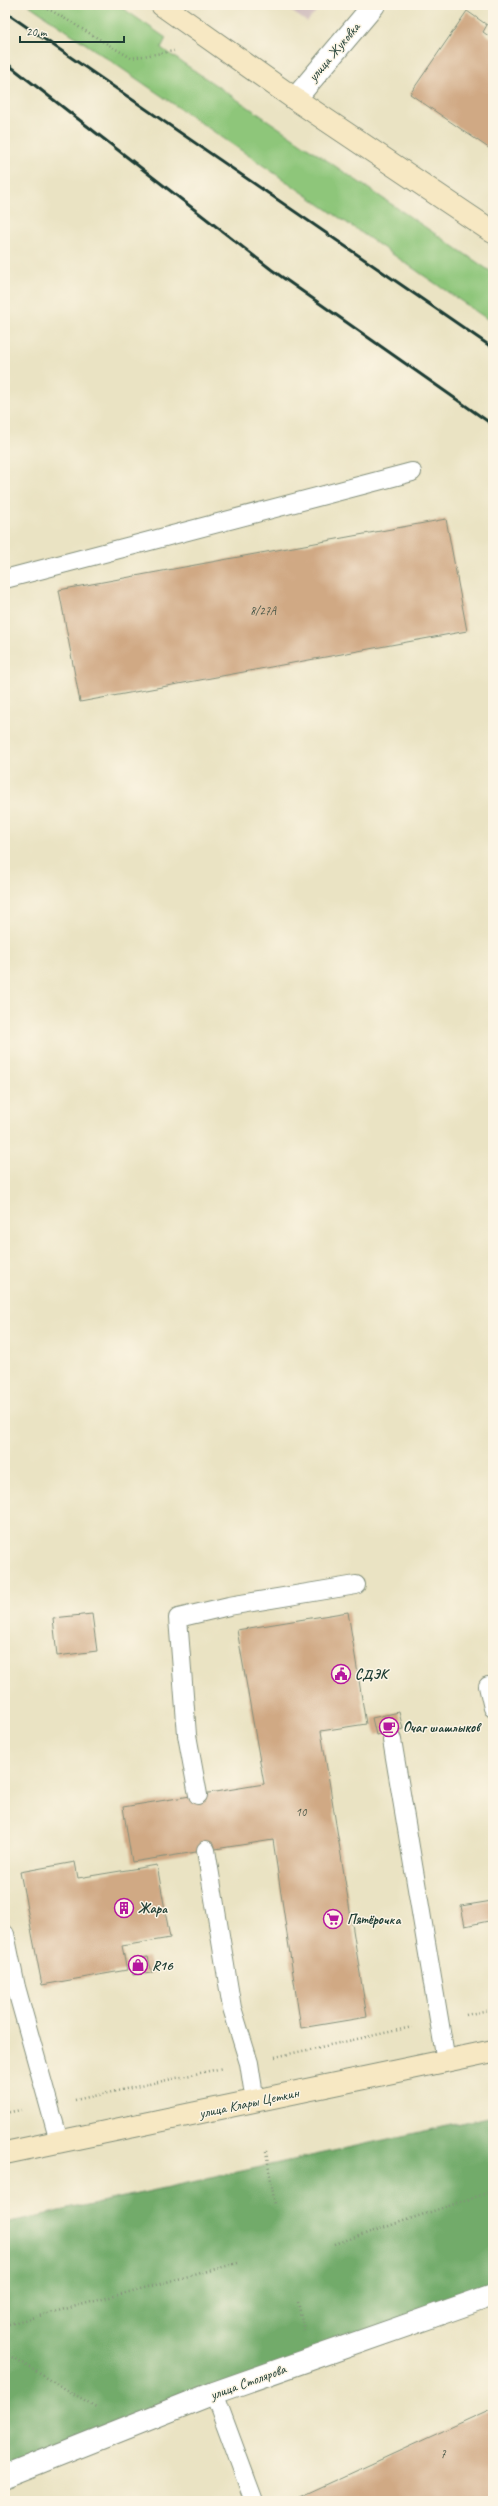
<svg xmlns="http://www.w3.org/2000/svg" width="498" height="2506" font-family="Caveat,sans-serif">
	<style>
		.industrial { fill: #d1bfbf }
		.green { fill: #8ec67a; stroke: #568257 }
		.forest { fill: #72ab6a; stroke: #48744f }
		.building { fill: #d0a984 }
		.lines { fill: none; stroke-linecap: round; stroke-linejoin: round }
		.lane-casing { stroke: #84907c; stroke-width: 20 }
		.street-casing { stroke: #84907c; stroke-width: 24 }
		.secondary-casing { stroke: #84907c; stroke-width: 24 }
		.path { stroke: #84907c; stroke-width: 2.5; stroke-dasharray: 1 3; stroke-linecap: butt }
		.lane { stroke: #fff; stroke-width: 18 }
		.street { stroke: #fff; stroke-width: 22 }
		.secondary { stroke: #f7e8c3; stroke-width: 22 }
		.rail { stroke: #1f3d34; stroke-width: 3 }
		.labels { text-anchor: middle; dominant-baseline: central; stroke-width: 3; stroke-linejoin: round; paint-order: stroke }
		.number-label { font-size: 12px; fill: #4b5848 }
		.street-label { font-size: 14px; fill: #1f3d34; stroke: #fcf5e5 }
		.poi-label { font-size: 14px; font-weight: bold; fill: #1f3d34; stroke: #fcf5e5; text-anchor: start }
	</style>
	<rect width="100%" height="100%" fill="#fcf5e5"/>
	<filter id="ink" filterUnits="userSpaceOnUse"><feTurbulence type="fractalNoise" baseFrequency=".025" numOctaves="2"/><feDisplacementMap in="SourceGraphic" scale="8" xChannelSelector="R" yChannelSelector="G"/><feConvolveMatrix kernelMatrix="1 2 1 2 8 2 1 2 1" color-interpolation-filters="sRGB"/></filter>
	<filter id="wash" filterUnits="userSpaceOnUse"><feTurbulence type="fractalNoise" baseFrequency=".012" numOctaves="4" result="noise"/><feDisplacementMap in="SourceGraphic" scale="16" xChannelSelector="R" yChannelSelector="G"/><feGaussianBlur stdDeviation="0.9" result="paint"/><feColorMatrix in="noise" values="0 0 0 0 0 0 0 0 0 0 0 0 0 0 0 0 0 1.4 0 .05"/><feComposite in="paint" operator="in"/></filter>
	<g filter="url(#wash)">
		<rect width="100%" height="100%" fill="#eae3c3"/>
		<polygon class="industrial" points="282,5 322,5 307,22"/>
		<polygon class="green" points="29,5 118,5 166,38 161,48 493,273 493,323"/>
		<polygon class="forest" points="493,2116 493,2281 310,2360 5,2469 5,2223"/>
		<g id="blocks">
			<g class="building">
				<polygon points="467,11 487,25 483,32 493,39 493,151 410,94"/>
				<polygon points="5,488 9,504 5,505"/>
				<polygon points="446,519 467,631 80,702 59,590"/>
				<polygon points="348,1612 366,1724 321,1731 367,2017 301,2028 273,1840 132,1862 123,1807 264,1784 237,1630"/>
				<polygon points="92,1614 97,1651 57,1656 53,1618"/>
				<polygon points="399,1712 403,1729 376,1735 372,1718"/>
				<polygon points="75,1862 78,1878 157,1865 170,1938 122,1946 127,1970 42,1985 20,1872"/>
				<polygon points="492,1901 493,1920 465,1926 461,1906"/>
				<polygon points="148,1957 152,1973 133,1975 130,1960"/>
				<polygon points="493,2408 493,2501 296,2501 295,2499"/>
			</g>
		</g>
	</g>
	<g filter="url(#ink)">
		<use href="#blocks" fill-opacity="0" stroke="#84907c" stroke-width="1"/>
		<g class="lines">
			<defs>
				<g id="lane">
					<polyline points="5,579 412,472"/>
					<polyline points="488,1686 493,1708"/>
					<polyline points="392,1740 446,2061"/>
					<polyline points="198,1795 187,1735 178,1618 229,1606 356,1585"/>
					<polyline points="206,1850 232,2008 249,2063 255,2102"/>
					<polyline points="5,1934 16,1987 59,2141"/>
					<polyline points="214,2393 254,2501"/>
				</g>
				<g id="street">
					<polyline points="295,99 374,5"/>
					<polyline points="5,2476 214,2393 493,2295"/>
				</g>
				<g id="secondary">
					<polyline points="162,5 295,99 493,232"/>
					<polyline points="5,2153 493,2051"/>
				</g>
			</defs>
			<use href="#lane" class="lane-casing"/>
			<use href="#street" class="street-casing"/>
			<use href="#secondary" class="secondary-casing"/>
			<g class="path">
				<polyline points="36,5 52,11 131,58 174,51"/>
				<polyline points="466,2015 493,2009"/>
				<polyline points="275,2057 412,2027"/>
				<polyline points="75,2100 223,2068"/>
				<polyline points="5,2113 21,2110"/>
				<polyline points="266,2151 275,2205"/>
				<polyline points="335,2244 493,2191"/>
				<polyline points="298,2302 304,2330"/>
				<polyline points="5,2325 238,2263"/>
				<polyline points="5,2353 96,2407"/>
			</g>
			<use href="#lane" class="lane"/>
			<use href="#street" class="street"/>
			<use href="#secondary" class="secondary"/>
			<g class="rail">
				<polyline points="5,12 493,348"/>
				<polyline points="5,62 272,270 493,425"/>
			</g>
		</g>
	</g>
	<defs>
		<symbol id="civic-ring" viewBox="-11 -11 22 22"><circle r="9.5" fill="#fcf5e5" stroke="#b5179e" stroke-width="1.5"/><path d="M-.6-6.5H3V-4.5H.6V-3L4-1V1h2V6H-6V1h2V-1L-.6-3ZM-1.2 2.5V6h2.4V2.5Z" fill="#b5179e"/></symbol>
		<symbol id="cafe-ring" viewBox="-11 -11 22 22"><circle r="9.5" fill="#fcf5e5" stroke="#b5179e" stroke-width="1.5"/><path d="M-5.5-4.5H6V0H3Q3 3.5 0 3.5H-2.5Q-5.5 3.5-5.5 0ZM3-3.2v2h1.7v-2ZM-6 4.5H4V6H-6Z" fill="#b5179e"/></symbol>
		<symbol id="building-ring" viewBox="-11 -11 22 22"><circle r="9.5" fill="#fcf5e5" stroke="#b5179e" stroke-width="1.5"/><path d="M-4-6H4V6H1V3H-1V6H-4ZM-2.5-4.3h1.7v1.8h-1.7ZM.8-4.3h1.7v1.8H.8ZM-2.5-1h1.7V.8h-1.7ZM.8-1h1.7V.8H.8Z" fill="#b5179e"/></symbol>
		<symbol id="supermarket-ring" viewBox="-11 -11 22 22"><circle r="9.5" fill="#fcf5e5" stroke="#b5179e" stroke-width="1.5"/><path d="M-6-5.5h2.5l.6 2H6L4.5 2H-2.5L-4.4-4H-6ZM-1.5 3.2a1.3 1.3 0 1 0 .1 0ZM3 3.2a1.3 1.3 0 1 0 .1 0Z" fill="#b5179e"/></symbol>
		<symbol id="shop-ring" viewBox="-11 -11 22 22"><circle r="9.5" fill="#fcf5e5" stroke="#b5179e" stroke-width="1.5"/><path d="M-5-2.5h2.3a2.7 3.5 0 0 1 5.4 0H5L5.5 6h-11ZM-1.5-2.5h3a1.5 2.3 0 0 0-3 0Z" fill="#b5179e"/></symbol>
	</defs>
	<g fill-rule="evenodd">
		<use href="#civic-ring" x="330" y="1663" width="22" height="22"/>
		<use href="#cafe-ring" x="378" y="1716" width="22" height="22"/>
		<use href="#building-ring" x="113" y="1897" width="22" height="22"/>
		<use href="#supermarket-ring" x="322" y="1908" width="22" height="22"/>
		<use href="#shop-ring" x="127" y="1954" width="22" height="22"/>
	</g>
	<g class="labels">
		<g class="number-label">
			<text x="263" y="611">8/27А</text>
			<text x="301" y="1812">10</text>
			<text x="443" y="2454">7</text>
		</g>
		<g class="street-label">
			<text transform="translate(334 52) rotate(-50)">улица Жуковка</text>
			<text transform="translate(249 2103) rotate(-12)">улица Клары Цеткин</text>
			<text transform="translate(248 2382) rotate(-20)">улица Столярова</text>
		</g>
		<g class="poi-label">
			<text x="355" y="1674">СДЭК</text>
			<text x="403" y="1727">Очаг шашлыков</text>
			<text x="138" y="1908">Жара</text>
			<text x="347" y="1919">Пятёрочка</text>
			<text x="152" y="1965">R16</text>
		</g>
	</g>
	<rect width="498" height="2506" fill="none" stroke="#fcf5e5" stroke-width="20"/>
	<path d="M20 36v6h104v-6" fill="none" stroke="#1f3d34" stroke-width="2"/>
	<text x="26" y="36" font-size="12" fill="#1f3d34" stroke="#fcf5e5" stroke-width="3" paint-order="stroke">20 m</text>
</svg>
